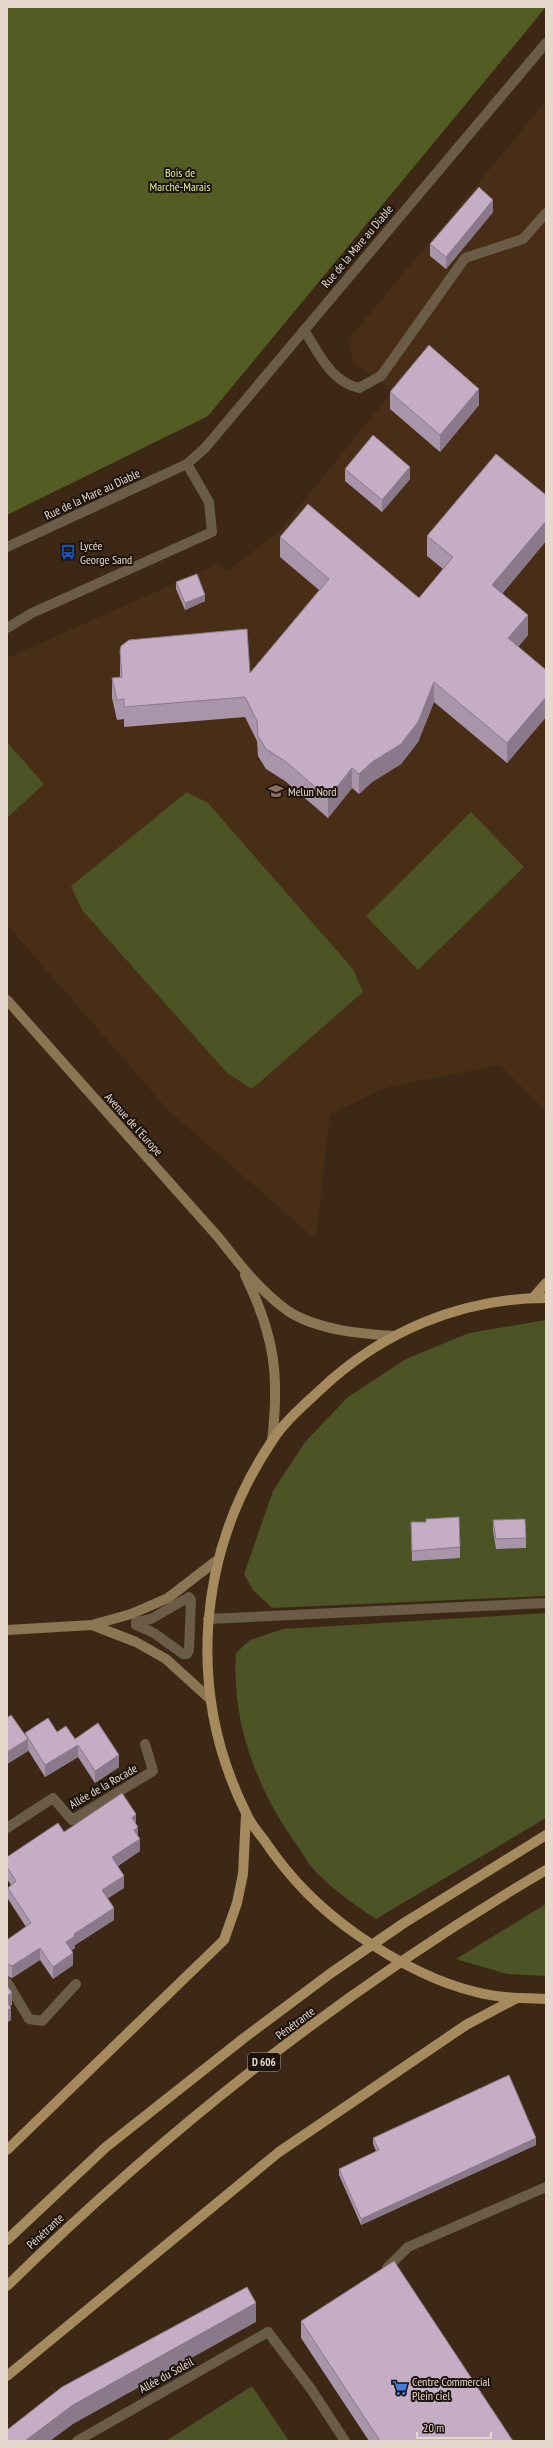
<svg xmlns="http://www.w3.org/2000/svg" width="553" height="2448" font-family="'PT Sans Narrow',sans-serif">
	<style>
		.built { fill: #482e16 }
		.green { fill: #4c5325 }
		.forest { fill: #535c22 }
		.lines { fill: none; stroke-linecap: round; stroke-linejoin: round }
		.lane { stroke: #6a5c47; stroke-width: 10 }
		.street { stroke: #6a5c47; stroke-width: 10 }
		.secondary { stroke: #8b7654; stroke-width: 10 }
		.primary { stroke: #a58a5e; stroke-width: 10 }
		.wall { fill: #a995a9 }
		.shaded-wall { fill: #8a798a }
		.building { fill: #c5adc5; stroke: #8a798a }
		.labels { text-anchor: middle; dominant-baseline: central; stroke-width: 4; stroke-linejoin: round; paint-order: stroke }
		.shield { fill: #1c130b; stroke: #a99d93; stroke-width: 1 }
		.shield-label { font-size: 11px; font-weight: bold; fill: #e6d8cd }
		.park-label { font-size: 12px; fill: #ddec96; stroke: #1c130b }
		.street-label { font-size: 12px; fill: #e6d8cd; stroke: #1c130b }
		.poi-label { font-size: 12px; fill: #e6d8cd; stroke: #1c130b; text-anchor: start }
	</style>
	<rect width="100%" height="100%" fill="#3c2815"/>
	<polygon class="built" points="546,101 546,1111 500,1065 388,1087 330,1114 316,1240 169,1111 7,925 7,658 218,564 228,571 279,531 392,392 362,369 354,366 348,340"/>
	<g class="green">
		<polygon points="7,742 44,784 7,818"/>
		<polygon points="187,792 208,803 353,969 363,992 252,1089 227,1073 82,910 71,886"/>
		<polygon points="471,812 524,867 418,970 366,916"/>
		<polygon points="546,1320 546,1596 272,1608 253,1590 244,1574 273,1491 305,1442 348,1397 406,1359 469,1333"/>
		<path d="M546 1613V1818L376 1919C355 1905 333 1890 316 1872 308 1864 303 1853 296 1844 257 1789 231 1722 236 1653L250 1640 283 1629Z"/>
		<polygon points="546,1904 546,1976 507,1974 456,1959"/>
		<polygon points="252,2386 289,2441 166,2441"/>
	</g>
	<polygon class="forest" points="7,7 546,7 208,416 7,515"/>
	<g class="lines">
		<g class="lane">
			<path d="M304 330C319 353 330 381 359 388L381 376 465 258 523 239 546 213"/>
			<polyline points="208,1619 546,1603"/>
			<polyline points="7,1828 53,1798 72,1820 153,1771 145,1744"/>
			<polyline points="7,1982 29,2019 42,2021 76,1984"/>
			<polyline points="387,2268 408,2247 546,2187"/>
			<polyline points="268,2332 311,2389 345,2441"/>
		</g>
		<g class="street">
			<polyline points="7,547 187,464 205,448 546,43"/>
			<polyline points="7,628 32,613 212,532 209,502 187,464"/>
			<polygon points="189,1597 191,1600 189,1650 187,1654 183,1654 154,1633 136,1625 136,1622 151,1619"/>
			<polyline points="77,2441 268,2332"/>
		</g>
		<g class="secondary">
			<path d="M7 1000 219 1238C239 1264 261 1292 288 1311 317 1330 362 1334 394 1336"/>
			<path d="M245 1275C274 1335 280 1374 272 1441"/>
			<polyline points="92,1625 136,1642 166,1659 210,1699"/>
			<polyline points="7,1630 92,1625 131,1614 168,1598 216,1561"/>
		</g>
		<g class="primary">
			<polyline points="533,1298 546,1283"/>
			<path d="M546 1298C461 1298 381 1332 320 1390 303 1406 285 1421 272 1441 197 1553 186 1692 246 1813 250 1823 258 1832 264 1840 291 1880 320 1909 359 1936 394 1960 434 1982 476 1992 498 1998 523 1998 546 1999"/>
			<polyline points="7,2150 224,1940 237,1903 243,1874 246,1815"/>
			<polyline points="7,2240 106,2147 244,2038 331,1973 404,1923 546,1835"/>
			<path d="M7 2286C169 2127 350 1985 546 1870"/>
			<polyline points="7,2376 279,2152 466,2025 517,1998"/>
		</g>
	</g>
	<g class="wall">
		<polygon points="493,212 446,269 430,256 430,244"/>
		<polygon points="390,392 479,405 440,452 390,409"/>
		<polygon points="345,469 410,479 382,512 345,481"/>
		<polygon points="546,495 546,541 502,594 528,635 518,647 546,670 546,717 507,763 434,702 418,742 401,764 372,782 359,794 352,788 328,818 285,781 266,769 258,756 257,741 245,717 124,727 124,719 117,720 112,698 112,678 120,677 120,651 250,673 319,590 280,557 280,537 419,598 443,569 427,556 427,536"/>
		<polygon points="176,582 205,601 185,610 176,589"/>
		<polygon points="426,1519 460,1547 460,1558 412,1561 411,1522 426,1522"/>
		<polygon points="493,1520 526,1538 526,1548 496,1549 493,1530"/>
		<polygon points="7,1718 25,1735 25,1733 57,1732 75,1739 119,1767 95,1783 78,1757 45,1777 28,1750 28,1751 7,1764"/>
		<polygon points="136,1824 140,1851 118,1866 124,1888 108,1898 114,1920 75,1945 75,1948 72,1950 73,1965 53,1979 40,1960 12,1978 7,1976 7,1940 26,1927 8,1899 8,1888 11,1885 7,1879 7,1857 64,1832"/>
		<polygon points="373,2138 536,2145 361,2225 339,2175 339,2169 376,2151 373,2144"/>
		<polygon points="301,2321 513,2441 369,2441 301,2338"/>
	</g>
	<g class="shaded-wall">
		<polygon points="493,200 493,212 446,269 446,257"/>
		<polygon points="479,389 479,405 440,452 440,435"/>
		<polygon points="410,467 410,479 382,512 382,500"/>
		<polygon points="546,521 546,541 492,605 492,585"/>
		<polygon points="205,595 205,601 185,610 185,603"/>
		<polygon points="528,615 528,635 508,658 508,638"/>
		<polygon points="434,682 434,702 418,742 401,764 372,782 359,794 359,774 372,762"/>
		<polygon points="546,697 546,717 507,763 507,743"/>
		<polygon points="352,768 352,788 328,818 328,798"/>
		<polygon points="28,1739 28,1751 7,1764 7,1752"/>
		<polygon points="78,1745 78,1757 45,1777 45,1765"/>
		<polygon points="119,1755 119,1767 95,1783 95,1771"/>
		<polygon points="136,1814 136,1826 132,1818"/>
		<polygon points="138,1827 138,1839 134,1830"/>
		<polygon points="140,1839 140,1851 112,1869 112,1857"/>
		<polygon points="124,1876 124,1888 102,1902 102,1890"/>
		<polygon points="114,1908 114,1920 75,1945 75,1948 66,1954 66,1942 74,1934"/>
		<polygon points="40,1948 40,1960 12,1978 12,1966"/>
		<polygon points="73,1953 73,1965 53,1979 53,1967"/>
		<polygon points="12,1993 12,2005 7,2008 7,1996"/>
		<polygon points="11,2008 11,2020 7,2023 7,2011"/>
		<polygon points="536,2138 536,2145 361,2225 361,2219"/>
		<polygon points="256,2303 256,2322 73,2424 50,2441 25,2441 73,2405"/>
	</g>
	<g class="building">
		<polygon points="479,187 493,200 446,257 430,244"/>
		<polygon points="429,345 479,389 440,435 390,392"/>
		<polygon points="373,435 410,467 382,500 345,469"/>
		<polygon points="496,454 546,495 546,521 492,585 528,615 508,638 546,670 546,697 507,743 434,682 418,722 401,744 372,762 359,774 352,768 328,798 285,761 266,749 258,736 257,721 245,697 124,707 124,699 117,700 112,678 122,677 120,651 121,646 129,640 247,629 250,673 329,579 280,537 308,504 419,598 453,557 427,536"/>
		<polygon points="197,574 205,595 185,603 176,582"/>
		<polygon points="459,1517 460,1547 412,1551 411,1522 426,1522 426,1519"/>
		<polygon points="525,1519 526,1538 496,1539 493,1520"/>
		<polygon points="11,1715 28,1739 7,1752 7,1718"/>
		<polygon points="48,1718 57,1732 66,1726 75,1739 98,1723 119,1755 95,1771 78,1745 45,1765 25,1733"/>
		<polygon points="122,1793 136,1814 132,1818 138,1827 134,1830 140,1839 112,1857 124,1876 102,1890 114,1908 74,1934 75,1936 66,1942 73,1953 53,1967 40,1948 12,1966 7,1964 7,1940 31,1923 8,1888 16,1881 7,1867 7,1857 58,1823 64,1832"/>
		<polygon points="7,1985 12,1993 7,1996"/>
		<polygon points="7,2002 11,2008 7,2011"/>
		<polygon points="509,2075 536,2138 361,2219 339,2169 379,2150 373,2138"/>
		<polygon points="394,2261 513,2441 380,2441 301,2321"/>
		<polygon points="247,2287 256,2303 73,2405 25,2441 7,2441 7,2430 62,2387"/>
	</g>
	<defs>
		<symbol id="bus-bare" viewBox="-9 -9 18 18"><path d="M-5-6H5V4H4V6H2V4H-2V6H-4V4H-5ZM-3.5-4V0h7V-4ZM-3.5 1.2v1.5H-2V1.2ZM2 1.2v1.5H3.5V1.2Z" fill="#1a4fb4" stroke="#1c130b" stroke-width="2.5" paint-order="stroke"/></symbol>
		<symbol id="university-bare" viewBox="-9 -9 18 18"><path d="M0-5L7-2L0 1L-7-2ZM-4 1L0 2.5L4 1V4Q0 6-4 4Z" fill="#8d6e63" stroke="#1c130b" stroke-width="2.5" paint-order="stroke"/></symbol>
		<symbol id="supermarket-bare" viewBox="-9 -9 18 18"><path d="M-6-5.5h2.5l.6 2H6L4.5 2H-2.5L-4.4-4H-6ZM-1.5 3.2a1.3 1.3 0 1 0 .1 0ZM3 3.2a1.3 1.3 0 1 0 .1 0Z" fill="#3f7fe0" stroke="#1c130b" stroke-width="2.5" paint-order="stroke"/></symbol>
	</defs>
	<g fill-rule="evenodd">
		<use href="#bus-bare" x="57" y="541" width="22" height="22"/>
		<use href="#university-bare" x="265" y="780" width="22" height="22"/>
		<use href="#supermarket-bare" x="389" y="2377" width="22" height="22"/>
	</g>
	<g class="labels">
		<rect class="shield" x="248" y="2053" width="32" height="18" rx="3"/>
		<g class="shield-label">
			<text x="264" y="2062">D 606</text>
		</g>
		<g class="park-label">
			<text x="180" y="172">Bois de<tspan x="180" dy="14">Marché-Marais</tspan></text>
		</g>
		<g class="street-label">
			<text transform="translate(357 246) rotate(-50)">Rue de la Mare au Diable</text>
			<text transform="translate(92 494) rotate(-25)">Rue de la Mare au Diable</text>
			<text transform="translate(134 1124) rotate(48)">Avenue de l'Europe</text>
			<text transform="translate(103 1786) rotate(-30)">Allée de la Rocade</text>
			<text transform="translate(295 2023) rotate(-37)">Pénétrante</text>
			<text transform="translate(45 2231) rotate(-43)">Pénétrante</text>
			<text transform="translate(166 2375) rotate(-29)">Allée du Soleil</text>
		</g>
		<g class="poi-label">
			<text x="80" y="545">Lycée<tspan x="80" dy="14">George Sand</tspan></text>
			<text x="288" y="791">Melun Nord</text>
			<text x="412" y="2381">Centre Commercial<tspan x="412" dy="14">Plein ciel</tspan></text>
		</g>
	</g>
	<rect width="553" height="2448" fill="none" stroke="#e6d8cd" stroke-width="16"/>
	<path d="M417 2432v6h74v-6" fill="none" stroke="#e6d8cd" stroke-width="2"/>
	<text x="423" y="2432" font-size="12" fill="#e6d8cd" stroke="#1c130b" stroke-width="3" paint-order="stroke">20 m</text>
</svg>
